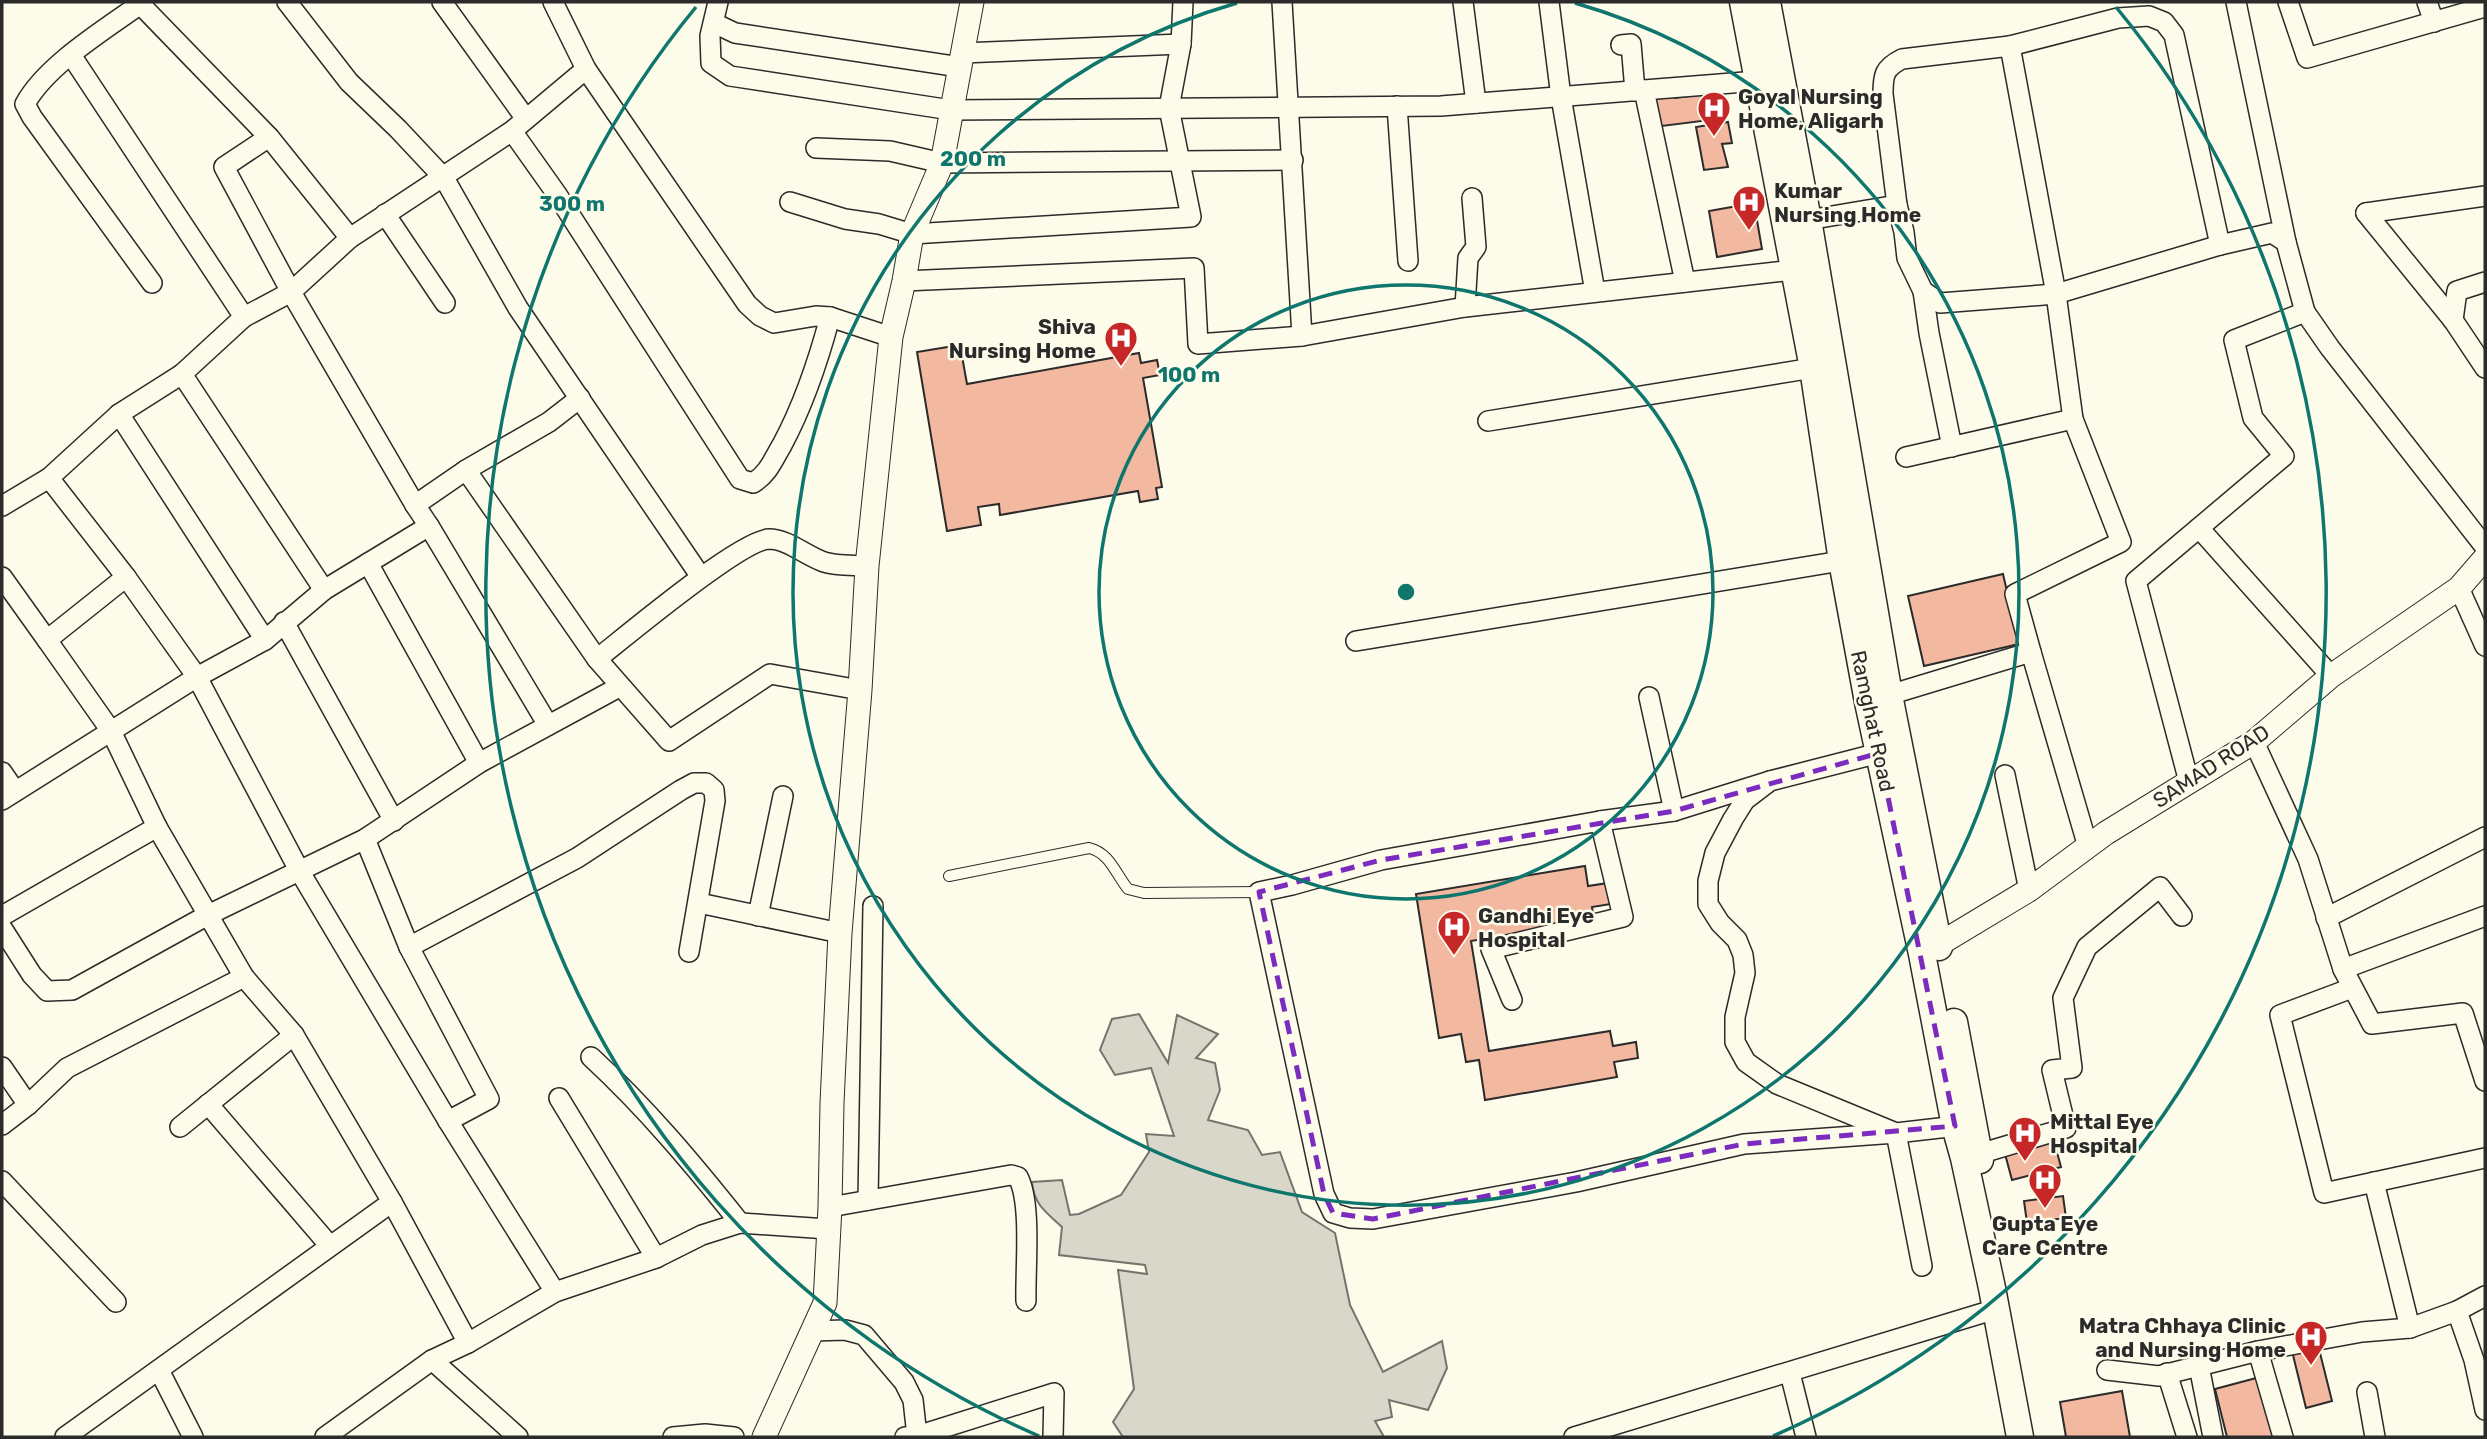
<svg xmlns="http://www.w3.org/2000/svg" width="2487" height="1439" font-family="Rubik,sans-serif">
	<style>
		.water { fill: #d8d7c9; stroke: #74746e; stroke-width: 2 }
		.building { fill: #f2b8a0; stroke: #2b2b2b; stroke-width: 2 }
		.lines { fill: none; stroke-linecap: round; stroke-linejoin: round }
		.service-casing { stroke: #2b2b2b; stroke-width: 12 }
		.minor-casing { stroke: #2b2b2b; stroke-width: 22 }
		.tertiary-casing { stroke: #2b2b2b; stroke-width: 25 }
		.secondary-casing { stroke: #2b2b2b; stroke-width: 29 }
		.service { stroke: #fdfbea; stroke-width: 10 }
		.minor { stroke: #fdfbea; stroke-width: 19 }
		.tertiary { stroke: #fdfbea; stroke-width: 23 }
		.secondary { stroke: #fdfbea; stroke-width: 26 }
		.marked { fill: none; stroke: #7b2cbf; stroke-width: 5; stroke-dasharray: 14 9; stroke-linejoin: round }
		.ring { fill: none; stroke: #0f766e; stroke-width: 3.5 }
		.labels { text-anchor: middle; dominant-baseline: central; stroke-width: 5; stroke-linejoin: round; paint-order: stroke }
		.poi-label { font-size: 21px; font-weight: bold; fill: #2b2b2b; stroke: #fdfbea; text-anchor: start }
		.street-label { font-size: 21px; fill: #2b2b2b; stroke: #fdfbea }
		.centre { fill: #0f766e; stroke: #fdfbea; stroke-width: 3.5 }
		.ring-label { font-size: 21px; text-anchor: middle; font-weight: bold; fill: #0f766e; stroke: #fdfbea; stroke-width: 5; stroke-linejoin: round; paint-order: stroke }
	</style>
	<rect width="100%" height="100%" fill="#fdfbea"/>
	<path class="water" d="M1139 1014 1168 1063 1177 1015 1218 1034 1196 1058 1215 1063 1220 1090 1208 1120 1248 1130 1262 1155 1280 1152 1302 1212 1335 1233 1350 1305 1383 1372 1442 1341 1447 1368 1428 1410 1389 1400 1392 1417 1375 1421 1384 1437H1123L1113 1422 1134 1389 1118 1270 1147 1274 1145 1265 1059 1255 1062 1227C1046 1212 1034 1205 1032 1182L1062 1180 1070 1215 1079 1214 1121 1195 1149 1152 1146 1134 1174 1136 1151 1068 1115 1075 1100 1050 1112 1019Z"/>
	<g class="building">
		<polygon points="1722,85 1726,118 1654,127 1650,93 1674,90 1675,98 1713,93"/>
		<polygon points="1728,122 1732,143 1722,144 1728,167 1704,170 1696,127"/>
		<polygon points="1754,203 1762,249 1717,257 1709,211"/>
		<polygon points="960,345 967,384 1139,353 1141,363 1157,360 1160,375 1143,378 1162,487 1156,488 1158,499 1140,502 1138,491 1000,515 999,504 978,507 981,525 947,531 917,352"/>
		<polygon points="2003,574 2019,644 1924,666 1908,596"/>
		<polygon points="1585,866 1588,886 1608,883 1611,904 1592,907 1594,920 1471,941 1489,1051 1610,1031 1613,1046 1636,1042 1638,1058 1614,1062 1617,1077 1485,1100 1479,1060 1466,1062 1461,1034 1439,1038 1416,894"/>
		<polygon points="2054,1141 2061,1167 2012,1180 2005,1154"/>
		<polygon points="2063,1196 2066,1218 2027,1223 2024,1201"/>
		<polygon points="2318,1345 2332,1401 2306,1408 2292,1351"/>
		<polygon points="2260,1377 2275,1437 2227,1437 2215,1389"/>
		<polygon points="2122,1391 2130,1437 2066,1437 2060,1402"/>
	</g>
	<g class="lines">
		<defs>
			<path id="service" d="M949 876 1089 848C1110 853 1115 873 1128 889L1144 893 1259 892"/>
			<g id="minor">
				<path d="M143 2C106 29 47 64 25 104L32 117 152 283"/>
				<polyline points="287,2 349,82 398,129 444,178 518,308 701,577"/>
				<polyline points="442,2 526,119"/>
				<polyline points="553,2 586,69 747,304 760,316 774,323 816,316 830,317 891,337"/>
				<polyline points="718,2 710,36 711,63 730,76 951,110 1441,106 1770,80"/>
				<polyline points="1282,2 1302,336"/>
				<polyline points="1463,2 1476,103"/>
				<polyline points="1549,2 1561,97 1595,292"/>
				<polyline points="2236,2 2286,242"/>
				<polyline points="2288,2 2307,58 2485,7"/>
				<polyline points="2427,2 2434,22"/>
				<polyline points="140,4 269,137 350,238"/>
				<polyline points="714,23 735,33 960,67"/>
				<polyline points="1621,45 1631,44 1635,91"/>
				<polyline points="2010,46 2118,18 2149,16 2164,22 2174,35 2220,245"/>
				<polyline points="962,53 1181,44"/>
				<polyline points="71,55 244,317"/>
				<polyline points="1644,90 1685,282"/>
				<polyline points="1397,106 1408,261"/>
				<path d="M512 131 556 193 740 479 753 483C768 474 773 460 782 445 804 404 818 362 830 317"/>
				<polyline points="269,137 224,167 291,292 415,505"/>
				<polyline points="816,148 890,151 942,163 1293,160"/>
				<polyline points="790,202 845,219 879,224 912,234 1191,217 1169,108 1181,44 1183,2"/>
				<polyline points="2366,213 2453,320 2485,368"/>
				<polyline points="2366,213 2485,196"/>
				<polyline points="385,214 445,303"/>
				<polyline points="1808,220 1897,205 1904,232 1907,258 1923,291 1940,303 2056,294 2220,245 2272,233 2286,242 2305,312 2330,348 2485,547"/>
				<polyline points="904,281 1194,268 1198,344 1302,336 1465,307 1793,270"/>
				<polyline points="1923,291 1929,333 1952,447"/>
				<polyline points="1465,307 1468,258 1476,247 1472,198"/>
				<polyline points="2453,320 2457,291 2485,282"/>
				<polyline points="182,374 324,590"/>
				<polyline points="119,414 265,640"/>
				<polyline points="1488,421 1813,368"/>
				<polyline points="1906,457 2073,419"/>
				<polyline points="466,470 597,659 669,741 770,674 860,690"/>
				<polyline points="49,478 126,577 197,677 300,872 448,1121 555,1292"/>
				<polyline points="2,506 49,478 119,414 182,374 244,317 291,292 350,238 512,131 586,69"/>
				<polyline points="429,526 548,725"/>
				<polyline points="2199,528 2331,676"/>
				<polyline points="368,563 479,763"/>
				<polyline points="2,577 47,640 126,577"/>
				<polyline points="2459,588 2485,646"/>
				<polyline points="284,622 394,821"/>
				<polyline points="1356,641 1853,559"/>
				<polyline points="2031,652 2088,847"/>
				<path d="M597 659C625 637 740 540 769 539 788 539 806 556 824 562 836 566 853 565 867 566"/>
				<path d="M1889 695 2031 652 2015 594 2121 542 2073 419 2056 294 2010 46 1902 59C1884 68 1883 75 1883 94L1897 205"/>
				<polyline points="1649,697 1674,811"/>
				<polyline points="2254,742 2308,859 2343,969"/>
				<polyline points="1891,750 1770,781 1745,800 1733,819 1715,853 1708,881 1708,904 1720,923 1737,940 1743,955 1745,973 1735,1017 1735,1042 1746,1062 1777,1084 1896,1133 1966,1125"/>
				<polyline points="2,772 15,791"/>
				<polyline points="2005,775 2029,890"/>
				<polyline points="1770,781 1674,811 1600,821 1381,860 1292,885 1259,892 1324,1194 1333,1213 1350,1218 1373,1219 1576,1182 1744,1144 1896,1133 1922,1266"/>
				<polyline points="2189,782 2136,581 2284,456 2253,418 2234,340 2305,312"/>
				<polyline points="2,800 197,677 265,640 324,590 429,526 415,505 466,470 549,422 580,398"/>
				<polyline points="365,839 409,947 489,1099 448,1121"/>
				<polyline points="699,903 840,933"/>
				<polyline points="2,916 157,827 111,731 47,640"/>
				<polyline points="758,916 783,796"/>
				<polyline points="2485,916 2343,969 2372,1024 2463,1013 2485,1081"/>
				<polyline points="2326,918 2485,837"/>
				<polyline points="2,928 32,975 47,991 72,990 206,916 365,839 479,763 619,687"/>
				<polyline points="409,947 577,858 681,790 694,783 706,783 714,790 715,801 689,952"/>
				<polyline points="2352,988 2280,1015 2324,1193 2485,1158"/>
				<polyline points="1512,1000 1491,949 1623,917 1600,821"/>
				<path d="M591 1057C647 1109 693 1164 740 1223"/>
				<polyline points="2,1067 28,1105"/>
				<polyline points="559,1098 656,1258"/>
				<polyline points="208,1104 330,1246"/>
				<polyline points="2,1125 28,1105 67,1068 244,977"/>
				<polyline points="180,1127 294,1035"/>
				<polyline points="1979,1154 2066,1128 2052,1070 2072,1068 2063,998 2087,947 2160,887 2182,916"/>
				<polyline points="2,1181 116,1302"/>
				<polyline points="2374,1182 2410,1328"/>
				<polyline points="868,1200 873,906"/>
				<polyline points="392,1202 468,1343"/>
				<path d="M830 1207 1011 1175 1018 1177C1032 1203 1025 1269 1026 1301"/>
				<polyline points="2457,1311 2485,1296"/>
				<polyline points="812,1331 845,1330 864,1335 904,1382 913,1400 917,1436"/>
				<polyline points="2258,1351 2283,1437"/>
				<polyline points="432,1360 518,1437"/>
				<polyline points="2199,1366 2213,1437"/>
				<polyline points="159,1370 193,1437"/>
				<polyline points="2107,1370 2159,1376 2258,1351 2362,1332 2410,1328 2457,1311 2474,1360 2485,1410"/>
				<polyline points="1790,1373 1806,1437"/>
				<polyline points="2167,1373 2187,1437"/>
				<polyline points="2367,1392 2375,1437"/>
				<polyline points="65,1437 392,1202 294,1035 244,977 157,827"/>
				<polyline points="325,1437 432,1360 468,1343 555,1292 656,1258 702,1235 740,1223 828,1229"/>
				<polyline points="673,1437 705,1434 734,1437"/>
				<polyline points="905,1437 917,1436 1054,1393 1053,1437"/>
				<polyline points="1574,1437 1996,1309"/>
			</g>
			<g id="tertiary">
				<polyline points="1926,952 2029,890 2106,833 2254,742 2331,676 2459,588 2485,558"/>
				<polyline points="764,1437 825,1303 830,1207 832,1103 840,933 860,690 867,566 891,337 904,281 912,234 942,163 972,2"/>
			</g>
			<g id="secondary">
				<polyline points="1743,2 1813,368 1842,561 1868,702 1922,954 1955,1126 1964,1158 1992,1288 2020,1437"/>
				<polyline points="1767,2 1808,220 1889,695 1939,947"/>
				<polyline points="1954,1022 1980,1160"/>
			</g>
		</defs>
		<use href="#service" class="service-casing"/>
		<use href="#minor" class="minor-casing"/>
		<use href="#tertiary" class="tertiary-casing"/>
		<use href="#secondary" class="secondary-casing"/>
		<use href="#service" class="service"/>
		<use href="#minor" class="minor"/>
		<use href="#tertiary" class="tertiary"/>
		<use href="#secondary" class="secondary"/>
	</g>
	<path class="marked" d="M1879 753 1955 1126 1744 1144 1373 1219 1333 1213 1324 1194 1259 892 1381 860 1674 811Z"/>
	<g class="ring">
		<circle cx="1406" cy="592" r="307"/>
		<path d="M1575 3A613 613 0 1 1 1237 3"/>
		<path d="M1039 1436A920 920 0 0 1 696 7M2116 7A920 920 0 0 1 1773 1436"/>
	</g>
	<defs>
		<symbol id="hospital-pin" viewBox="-11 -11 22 30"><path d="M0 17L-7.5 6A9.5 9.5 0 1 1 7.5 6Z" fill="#c62828" stroke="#fdfbea"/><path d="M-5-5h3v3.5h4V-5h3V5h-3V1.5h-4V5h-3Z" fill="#fff"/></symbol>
	</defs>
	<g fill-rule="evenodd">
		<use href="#hospital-pin" x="1695" y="89" width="38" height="52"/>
		<use href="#hospital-pin" x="1730" y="183" width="38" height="52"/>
		<use href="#hospital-pin" x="1102" y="319" width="38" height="52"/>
		<use href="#hospital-pin" x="1435" y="908" width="38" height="52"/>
		<use href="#hospital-pin" x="2006" y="1114" width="38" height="52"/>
		<use href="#hospital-pin" x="2026" y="1161" width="38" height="52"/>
		<use href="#hospital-pin" x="2292" y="1318" width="38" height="52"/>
	</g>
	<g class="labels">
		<g class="poi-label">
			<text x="1738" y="96">Goyal Nursing<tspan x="1738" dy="24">Home, Aligarh</tspan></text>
			<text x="1774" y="190">Kumar<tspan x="1774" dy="24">Nursing Home</tspan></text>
			<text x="1096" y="326" text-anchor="end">Shiva<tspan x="1096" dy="24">Nursing Home</tspan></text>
			<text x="1478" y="915">Gandhi Eye<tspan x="1478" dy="24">Hospital</tspan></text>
			<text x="2050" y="1121">Mittal Eye<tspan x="2050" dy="24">Hospital</tspan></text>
			<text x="2045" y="1223" text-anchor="middle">Gupta Eye<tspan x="2045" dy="24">Care Centre</tspan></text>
			<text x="2286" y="1325" text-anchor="end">Matra Chhaya Clinic<tspan x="2286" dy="24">and Nursing Home</tspan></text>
		</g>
		<g class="street-label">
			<text transform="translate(1873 721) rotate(78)">Ramghat Road</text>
			<text transform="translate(2211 766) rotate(-33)">SAMAD ROAD</text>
		</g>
	</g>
	<circle cx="1406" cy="592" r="10" class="centre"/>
	<g class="ring-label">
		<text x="973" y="166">200 m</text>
		<text x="572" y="211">300 m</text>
		<text x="1189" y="382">100 m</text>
	</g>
	<rect width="2487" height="1439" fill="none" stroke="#2b2b2b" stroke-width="7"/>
</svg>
